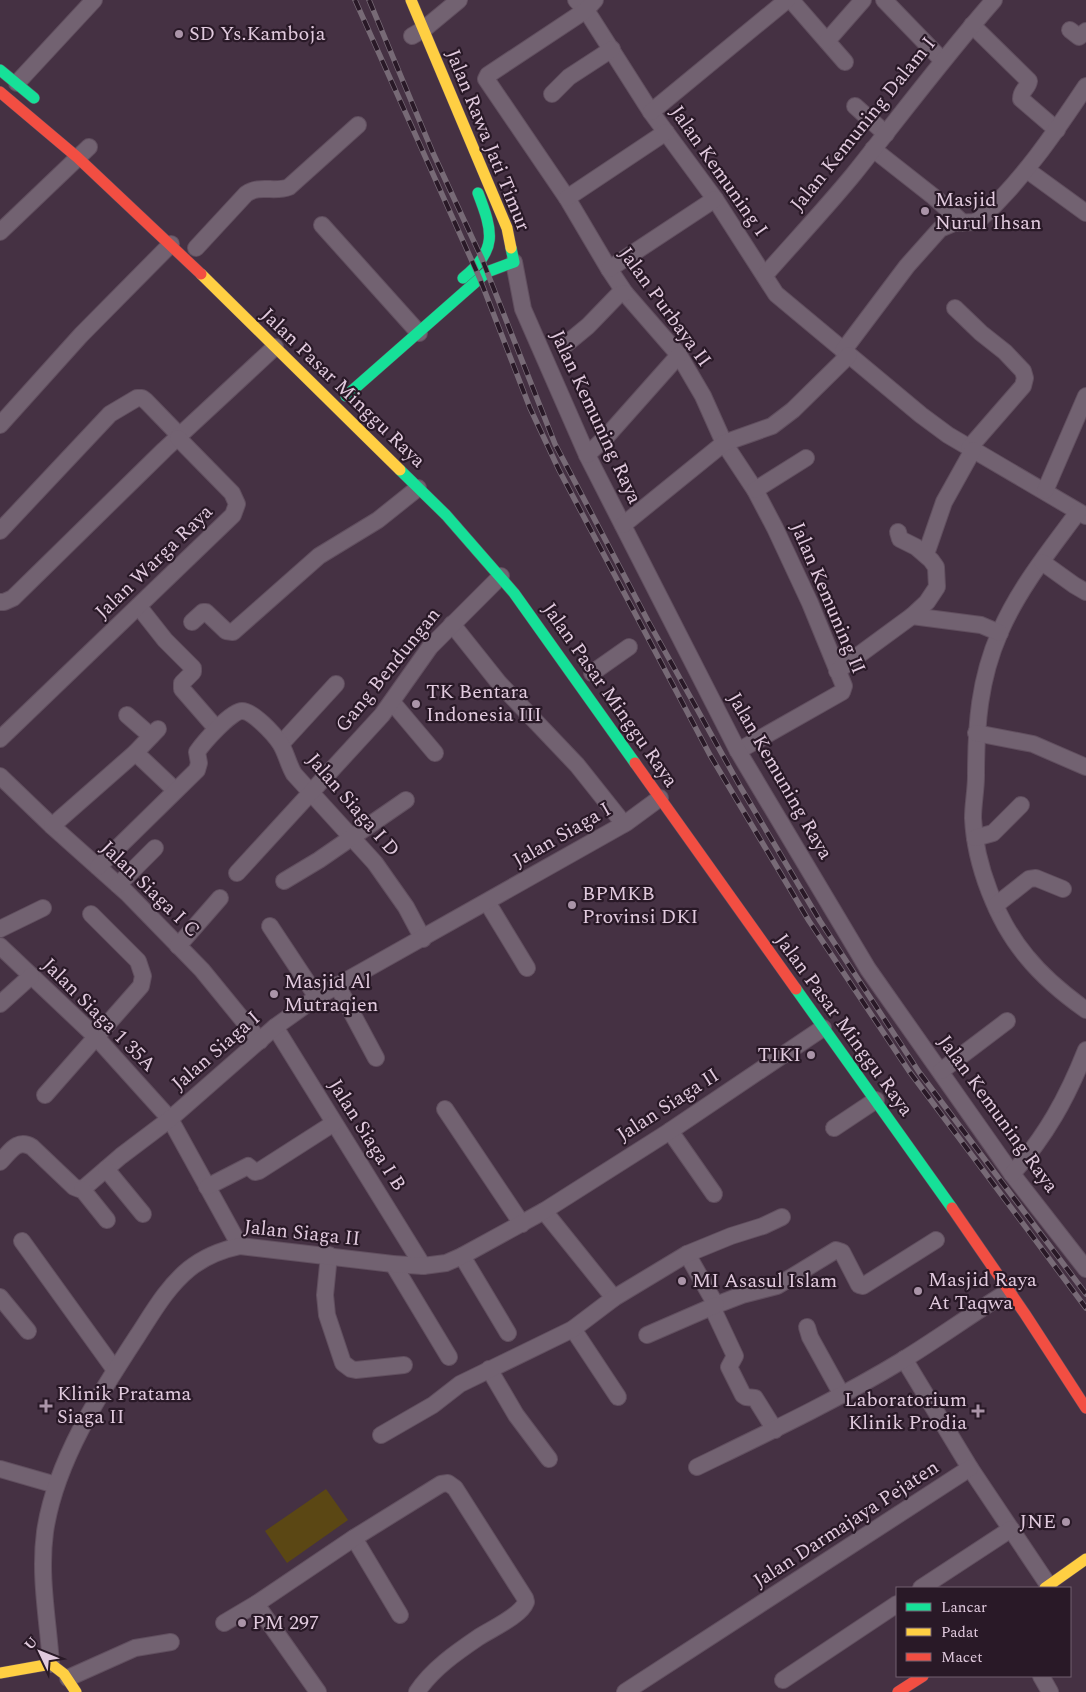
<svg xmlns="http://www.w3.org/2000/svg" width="1086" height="1692" font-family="Spectral,serif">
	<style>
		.green { fill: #5b4714 }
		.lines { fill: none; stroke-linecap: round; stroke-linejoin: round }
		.street-casing { stroke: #614f5f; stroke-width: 18 }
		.fast-casing { stroke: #614f5f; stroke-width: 12 }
		.slow-casing { stroke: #614f5f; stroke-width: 12 }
		.jam-casing { stroke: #614f5f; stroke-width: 12 }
		.street { stroke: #726271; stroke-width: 16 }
		.fast { stroke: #16e098; stroke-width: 11 }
		.slow { stroke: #ffcf43; stroke-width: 11 }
		.jam { stroke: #f24e42; stroke-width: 11 }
		.rail-casing { stroke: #776a76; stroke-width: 5.5 }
		.rail { stroke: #291927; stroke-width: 4; stroke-dasharray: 11; stroke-linecap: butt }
		.poi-dot { fill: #aa94a8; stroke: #291927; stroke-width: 2 }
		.labels { text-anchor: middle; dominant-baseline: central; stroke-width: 4.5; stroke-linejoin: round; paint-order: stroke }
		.poi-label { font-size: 20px; fill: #e1cade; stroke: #291927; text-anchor: start }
		.street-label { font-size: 20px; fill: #e1cade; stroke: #291927 }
	</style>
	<rect width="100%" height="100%" fill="#453143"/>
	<polygon class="green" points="326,1489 348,1520 287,1563 265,1531"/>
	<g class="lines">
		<defs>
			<g id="street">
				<polyline points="576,0 586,10 651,112 715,199 776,294 921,415 948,435 1086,516"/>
				<polyline points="595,0 586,10 488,75 486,79 567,198 609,269 625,293 679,355 703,396 724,443 755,490 775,528 810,603 844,686 842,692 738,751"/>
				<polyline points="791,0 845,62"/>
				<polyline points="884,0 942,60"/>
				<path d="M972 25 1029 81C1028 89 1021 89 1021 99L1057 130"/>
				<polyline points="1070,30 1079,37 1086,31"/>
				<polyline points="412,36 424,29 459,0"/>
				<polyline points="827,41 863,0"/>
				<polyline points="17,83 94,0"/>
				<polyline points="552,94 569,77 612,49"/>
				<polyline points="855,106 886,134"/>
				<polyline points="651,112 787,0"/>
				<polyline points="873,149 934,197 963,223"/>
				<polyline points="1027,170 1086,213"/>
				<polyline points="567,198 666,132"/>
				<polyline points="322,225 419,333"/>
				<polyline points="0,232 89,147"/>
				<path d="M196 248 246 194C260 184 274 193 289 187L358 125"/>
				<polyline points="514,262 523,309 587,455 738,751 868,969 1012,1174 1086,1269"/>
				<polyline points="609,269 715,199"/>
				<path d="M765 275C794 242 825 209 853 175 900 116 945 56 994 0"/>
				<polyline points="955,308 981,333 1005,352 1023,371 1025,378 1023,386 969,448"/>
				<polyline points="565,345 588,326 618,295 625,293"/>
				<path d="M843 351 907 266 940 229 954 223 974 222 979 220C1022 181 1054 134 1086 86"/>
				<polyline points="0,425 81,335 171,244"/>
				<polyline points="587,455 607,436 679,355"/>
				<polyline points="755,490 806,458"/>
				<polyline points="1045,491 1086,396"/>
				<path d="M1078 512C1050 550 1019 588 1000 632 979 680 976 725 976 776 976 790 973 804 973 818 975 864 997 922 1027 957 1044 978 1065 995 1086 1010"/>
				<polyline points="623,525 724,443 772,426 793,410 849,355"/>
				<polyline points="0,531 110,414 137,398 142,398 146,401 180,436"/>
				<polyline points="926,554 944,502 973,450"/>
				<polyline points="1042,562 1074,585 1086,592"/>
				<polyline points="0,602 4,602 13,598 164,450 275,347"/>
				<polyline points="139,607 165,640 193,668 193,672 182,683 182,689 216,728"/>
				<polyline points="912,616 981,625 1000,633"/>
				<polyline points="192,622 203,612 206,612 226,631 233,632 319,556 378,520 418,488"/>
				<polyline points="452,624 499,683 577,765 624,824"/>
				<polyline points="837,671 912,616 927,602 937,587 936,567 931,560 916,547 900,539 898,532"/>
				<polyline points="592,673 629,647"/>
				<polyline points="392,702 435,753"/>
				<polyline points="127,715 151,736"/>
				<polyline points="976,733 1033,744 1086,767"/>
				<polyline points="0,739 233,515 237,504 232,493 178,438"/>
				<polyline points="281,744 336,684"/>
				<polyline points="135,753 138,755 175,790"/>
				<polyline points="0,776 52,826 127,893 202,970 260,1041"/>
				<polyline points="52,826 135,753 158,729"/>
				<polyline points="975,838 993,833 1021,805"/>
				<path d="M98 867 197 770 199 763 197 752C203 743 231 711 242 711 253 711 274 734 280 743 286 752 288 764 294 774L375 863 406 907 423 939"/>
				<polyline points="237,873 382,715 430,647 501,576"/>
				<polyline points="284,881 319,860 406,800"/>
				<polyline points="118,885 155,848"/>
				<polyline points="487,902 527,968"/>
				<polyline points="996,905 1029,879 1036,878 1063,889"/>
				<polyline points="270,926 317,997"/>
				<polyline points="0,929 43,908"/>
				<polyline points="0,946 96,1037 170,1119 240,1246"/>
				<polyline points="178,946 220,898"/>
				<polyline points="337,985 376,1058"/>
				<polyline points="0,1004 31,976"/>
				<polyline points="275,1027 423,1266"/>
				<polyline points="941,1071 1007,1021"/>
				<polyline points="45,1095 141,986 143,976 138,961 91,914"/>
				<polyline points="445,1109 522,1224"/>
				<polyline points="834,1128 876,1100"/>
				<polyline points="670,1131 714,1194"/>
				<path d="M0 1162C10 1152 17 1138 32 1147L74 1187 79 1189 85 1187 121 1156 170 1119 275 1027 317 997 626 823 660 798"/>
				<polyline points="106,1169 143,1214"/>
				<path d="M1012 1174C1046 1136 1067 1098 1086 1050"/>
				<polyline points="207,1187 248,1166 255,1172 259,1171 334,1123"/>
				<polyline points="82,1189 107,1220"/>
				<polyline points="544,1211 614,1298"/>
				<polyline points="22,1241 115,1370"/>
				<polyline points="687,1254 716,1305 742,1295 777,1286 836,1250 842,1252 859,1285 863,1286 936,1240"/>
				<polyline points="329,1255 325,1295 327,1315 343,1363 351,1369 356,1370 404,1365"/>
				<polyline points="462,1256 508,1333"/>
				<polyline points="393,1264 449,1357"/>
				<polyline points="0,1297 28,1331"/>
				<polyline points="712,1307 735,1356 729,1367 743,1395 746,1397 755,1398 775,1430"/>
				<polyline points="807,1327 810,1337 842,1395"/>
				<polyline points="573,1329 618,1397"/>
				<polyline points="647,1335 716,1305"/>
				<polyline points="904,1359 970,1468 1049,1586"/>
				<polyline points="489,1369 516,1415 549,1459"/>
				<polyline points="381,1435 433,1405 460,1384 573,1329 614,1298 687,1254 731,1236 763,1226 782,1217"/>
				<path d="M697 1467C767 1433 837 1400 903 1360 939 1338 973 1313 1009 1291"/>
				<polyline points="0,1469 56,1485"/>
				<polyline points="354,1538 400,1615"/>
				<polyline points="921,1588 1011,1529"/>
				<polyline points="256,1604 318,1692"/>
				<path d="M224 1623 256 1604 354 1538 441 1484 448 1483 455 1488 525 1598 526 1602C521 1616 491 1629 479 1637 457 1652 432 1669 417 1692"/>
				<path d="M51 1664C48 1620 39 1576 45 1532 55 1462 100 1393 138 1335 153 1312 167 1287 189 1269 204 1257 221 1250 240 1246L393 1264 423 1266 446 1263 462 1256 544 1211 670 1131 823 1028"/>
				<polyline points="1041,1676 1050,1692"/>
				<polyline points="68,1678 135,1648 171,1642"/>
				<polyline points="783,1680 897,1604"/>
				<polyline points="625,1692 970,1468"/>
			</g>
			<g id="fast">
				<polyline points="0,70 34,98"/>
				<path d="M463 278C498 250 493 232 478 193"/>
				<polyline points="346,396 487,272 514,262 511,248"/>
				<polyline points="400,470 446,515 514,593 635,763"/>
				<polyline points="796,989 952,1208"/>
			</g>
			<g id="slow">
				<polyline points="411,0 507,228 511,248"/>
				<polyline points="201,274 400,470"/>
				<polyline points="1045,1588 1086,1559"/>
				<polyline points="0,1673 51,1664 64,1674 76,1692"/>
			</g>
			<g id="jam">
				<polyline points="0,92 77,157 201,274"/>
				<polyline points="635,763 796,989"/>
				<polyline points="952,1208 1025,1314 1086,1408"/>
				<polyline points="898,1692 923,1676"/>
			</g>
		</defs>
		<use href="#street" class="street-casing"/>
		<use href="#fast" class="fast-casing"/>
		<use href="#slow" class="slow-casing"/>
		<use href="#jam" class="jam-casing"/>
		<use href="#street" class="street"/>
		<use href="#fast" class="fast"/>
		<use href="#slow" class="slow"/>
		<use href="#jam" class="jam"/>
		<defs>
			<g id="rail">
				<polyline points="355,0 480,279 530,408 559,470 710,755 809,921 909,1071 1086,1308"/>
				<polyline points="369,0 433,153 482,259 555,444 648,621 741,788 820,921 919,1072 1086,1294"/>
			</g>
		</defs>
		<use href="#rail" class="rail-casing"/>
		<use href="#rail" class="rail"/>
	</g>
	<g class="poi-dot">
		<circle cx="179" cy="34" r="5"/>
		<circle cx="925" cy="211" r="5"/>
		<circle cx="416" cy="704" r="5"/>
		<circle cx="572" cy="905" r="5"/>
		<circle cx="274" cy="994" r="5"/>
		<circle cx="811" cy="1055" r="5"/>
		<circle cx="682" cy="1281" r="5"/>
		<circle cx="918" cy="1291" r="5"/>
		<path d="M43.5 1398.5h5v5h5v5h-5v5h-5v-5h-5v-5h5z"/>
		<path d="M975.5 1403.5h5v5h5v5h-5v5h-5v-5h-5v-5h5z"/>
		<circle cx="1066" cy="1522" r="5"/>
		<circle cx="242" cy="1623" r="5"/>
	</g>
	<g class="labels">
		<g class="poi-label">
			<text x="189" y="34">SD Ys.Kamboja</text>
			<text x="935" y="200">Masjid<tspan x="935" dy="23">Nurul Ihsan</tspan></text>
			<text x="426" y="692">TK Bentara<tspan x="426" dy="23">Indonesia III</tspan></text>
			<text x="582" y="894">BPMKB<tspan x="582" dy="23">Provinsi DKI</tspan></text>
			<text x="284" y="982">Masjid Al<tspan x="284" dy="23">Mutraqien</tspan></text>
			<text x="801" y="1055" text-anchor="end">TIKI</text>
			<text x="928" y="1280">Masjid Raya<tspan x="928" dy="23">At Taqwa</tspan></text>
			<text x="692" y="1281">MI Asasul Islam</text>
			<text x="57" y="1394">Klinik Pratama<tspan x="57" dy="23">Siaga II</tspan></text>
			<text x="967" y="1400" text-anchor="end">Laboratorium<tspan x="967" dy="23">Klinik Prodia</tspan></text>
			<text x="1056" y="1522" text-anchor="end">JNE</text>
			<text x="252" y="1623">PM 297</text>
		</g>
		<g class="street-label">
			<text transform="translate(863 124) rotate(-51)">Jalan Kemuning Dalam I</text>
			<text transform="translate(488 140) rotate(68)">Jalan Rawa Jati Timur</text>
			<text transform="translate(719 171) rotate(55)">Jalan Kemuning I</text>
			<text transform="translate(665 307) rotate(54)">Jalan Purbaya II</text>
			<text transform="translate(343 388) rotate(44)">Jalan Pasar Minggu Raya</text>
			<text transform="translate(596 417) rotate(65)">Jalan Kemuning Raya</text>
			<text transform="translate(154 562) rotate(-44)">Jalan Warga Raya</text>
			<text transform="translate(828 598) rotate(67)">Jalan Kemuning II</text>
			<text transform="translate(388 670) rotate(-51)">Gang Bendungan</text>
			<text transform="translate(610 695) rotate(55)">Jalan Pasar Minggu Raya</text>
			<text transform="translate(780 776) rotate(60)">Jalan Kemuning Raya</text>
			<text transform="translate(353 805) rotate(49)">Jalan Siaga I D</text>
			<text transform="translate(562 835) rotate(-30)">Jalan Siaga I</text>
			<text transform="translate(150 889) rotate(44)">Jalan Siaga I C</text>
			<text transform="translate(99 1015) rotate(45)">Jalan Siaga 1 35A</text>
			<text transform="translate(844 1025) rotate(54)">Jalan Pasar Minggu Raya</text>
			<text transform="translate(216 1051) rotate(-41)">Jalan Siaga I</text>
			<text transform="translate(668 1105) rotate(-33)">Jalan Siaga II</text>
			<text transform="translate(998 1114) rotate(54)">Jalan Kemuning Raya</text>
			<text transform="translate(367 1135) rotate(58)">Jalan Siaga I B</text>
			<text transform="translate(302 1233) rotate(6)">Jalan Siaga II</text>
			<text transform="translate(846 1524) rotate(-33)">Jalan Darmajaya Pejaten</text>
		</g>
	</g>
	<rect x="896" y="1587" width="175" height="90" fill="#291927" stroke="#736070"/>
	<rect x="906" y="1603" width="25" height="8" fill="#16e098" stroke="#736070"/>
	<text x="941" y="1612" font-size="15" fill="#e1cade">Lancar</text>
	<rect x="906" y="1628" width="25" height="8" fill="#ffcf43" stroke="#736070"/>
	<text x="941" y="1637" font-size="15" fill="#e1cade">Padat</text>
	<rect x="906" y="1653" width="25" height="8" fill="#f24e42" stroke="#736070"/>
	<text x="941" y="1662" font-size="15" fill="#e1cade">Macet</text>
	<g transform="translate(40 1652) rotate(313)" stroke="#291927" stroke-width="4" paint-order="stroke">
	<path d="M0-4L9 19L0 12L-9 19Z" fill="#e1cade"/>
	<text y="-8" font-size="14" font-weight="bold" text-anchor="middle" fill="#e1cade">U</text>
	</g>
</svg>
